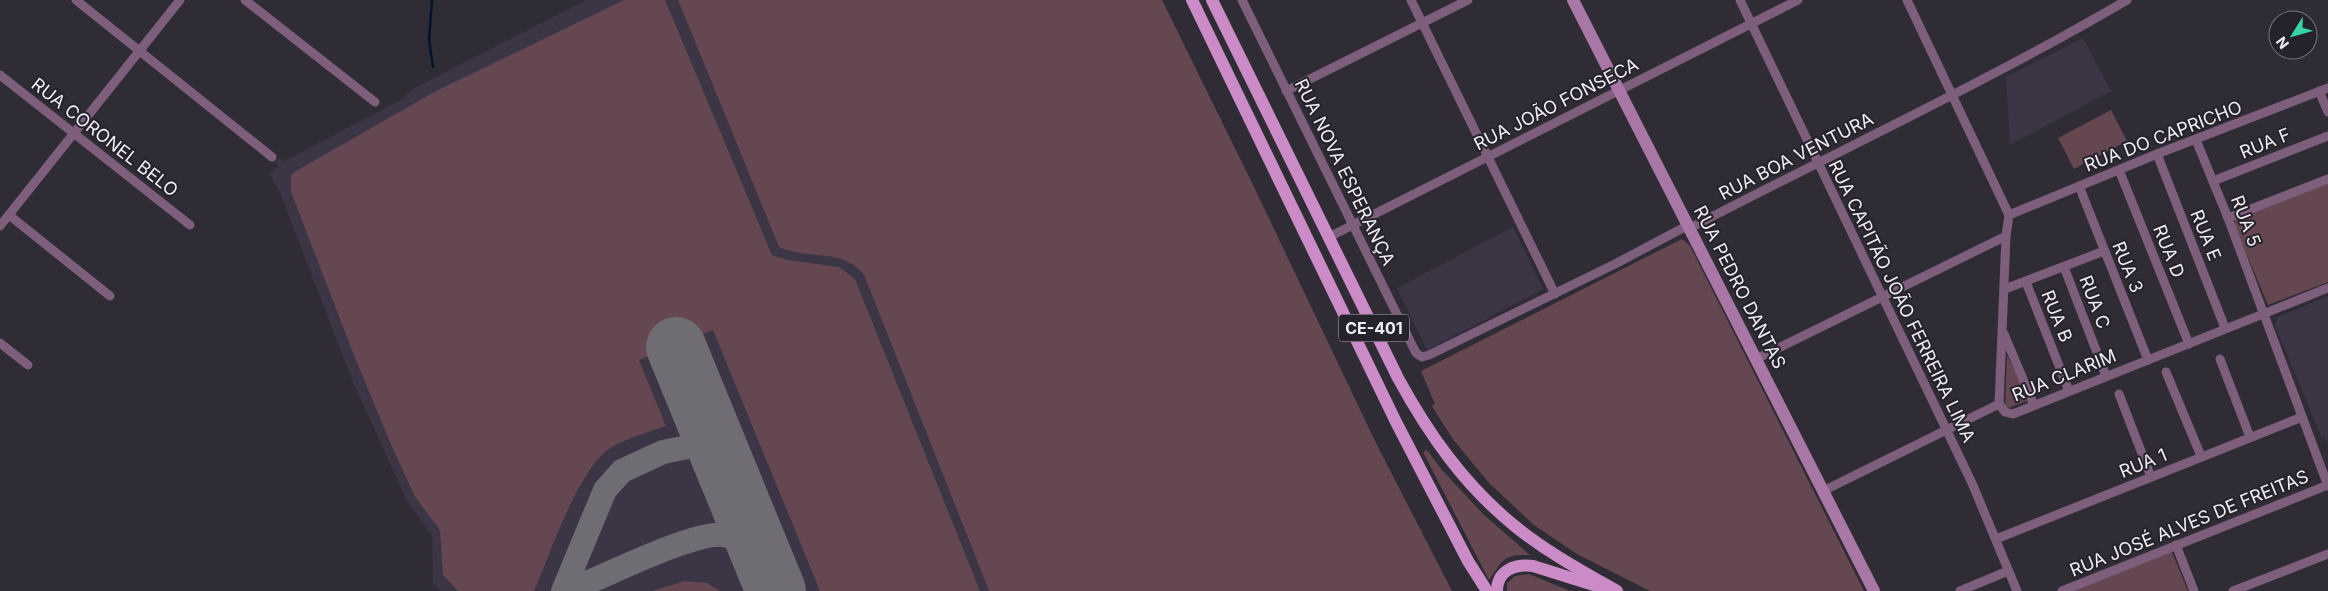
<svg xmlns="http://www.w3.org/2000/svg" width="2328" height="591" font-family="Inter,sans-serif">
	<style>
		.built { fill: #3b3545 }
		.green { fill: #644751 }
		.lines { fill: none; stroke-linecap: round; stroke-linejoin: round }
		.stream { stroke: #00152d; stroke-width: 2.5 }
		.taxiway { stroke: #706c74; stroke-width: 24 }
		.runway { stroke: #706c74; stroke-width: 60 }
		.street { stroke: #7d5e7b; stroke-width: 9 }
		.secondary { stroke: #a977a6; stroke-width: 12 }
		.primary { stroke: #cb8bc7; stroke-width: 12 }
		.labels { text-anchor: middle; dominant-baseline: central; stroke-width: 4; stroke-linejoin: round; paint-order: stroke }
		.shield { fill: #26222c; stroke: #b3b0b8; stroke-width: 1 }
		.shield-label { font-size: 16px; font-weight: bold; fill: #f0edf4 }
		.street-label { font-size: 18px; fill: #f0edf4; stroke: #26222c }
	</style>
	<rect width="100%" height="100%" fill="#302c36"/>
	<g class="built">
		<polygon points="586,0 678,0 779,247 845,259 857,267 864,275 989,591 441,591 433,583 432,535 408,503 353,382 280,193 269,173 278,167 275,162 280,158 285,161 404,98 413,89"/>
		<polygon points="2083,38 2111,91 2010,145 2006,77"/>
		<polygon points="1513,227 1543,289 1427,350 1397,288"/>
		<polygon points="2328,296 2328,441 2326,441 2325,437 2322,438 2275,326 2278,317"/>
	</g>
	<g class="green">
		<path d="M624 0H665L772 255 788 260 839 267 855 279 980 591H820L713 330 639 360 666 426C648 432 628 438 612 447 579 466 550 555 534 591H458L443 575 440 530 415 497 393 449 355 358 291 192V175L296 171 436 91Z"/>
		<path d="M678 0H1162L1254 187 1377 445 1452 591H989L864 275C842 247 809 261 779 247Z"/>
		<polygon points="2111,110 2127,141 2074,169 2058,138"/>
		<polygon points="2328,182 2328,282 2268,305 2234,224 2236,219"/>
		<polygon points="1682,239 1690,246 1864,591 1650,591 1577,554 1534,525 1489,483 1452,438 1432,406 1435,404 1421,371"/>
		<polygon points="2007,355 2030,400 2005,409"/>
		<path d="M1427 450 1442 470 1483 514 1530 555C1501 554 1503 561 1489 580L1423 452Z"/>
		<polygon points="2171,550 2188,591 2071,591"/>
		<polygon points="1529,574 1570,591 1507,591 1507,583 1515,576"/>
		<polygon points="685,581 707,583 720,591 652,591"/>
	</g>
	<g class="lines">
		<polyline class="stream" points="432,0 429,40 433,67"/>
		<g class="taxiway">
			<polyline points="563,591 605,490 622,471 663,452 692,446 698,447 713,459 731,481"/>
			<path d="M572 591 582 585C611 573 696 531 723 535 744 537 756 552 767 569"/>
		</g>
		<polyline class="runway" points="676,347 776,591"/>
		<g class="street">
			<polyline points="76,0 272,157"/>
			<polyline points="245,0 375,102"/>
			<path d="M1242 0 1416 353 1422 357 1429 355 1615 264 1681 229 1696 225C1840 150 1987 82 2127 0"/>
			<polyline points="1411,0 1555,294"/>
			<polyline points="1740,0 1972,483 2017,591"/>
			<polyline points="1907,0 2009,215 2006,236 1999,404"/>
			<polyline points="0,75 190,225"/>
			<polyline points="1286,91 1468,0"/>
			<polyline points="2319,91 2328,112"/>
			<polyline points="2196,140 2228,218 2328,486"/>
			<polyline points="2157,154 2225,328"/>
			<polyline points="2119,170 2189,344"/>
			<polyline points="2213,181 2328,136"/>
			<polyline points="2079,186 2148,360"/>
			<polyline points="9,215 110,296"/>
			<polyline points="2009,215 2157,154 2328,88"/>
			<polyline points="2228,218 2328,179"/>
			<polyline points="0,226 180,0"/>
			<polyline points="1329,237 1798,0"/>
			<polyline points="2064,267 2106,376"/>
			<polyline points="2026,282 2069,391"/>
			<polyline points="2005,289 2104,251"/>
			<polyline points="2004,334 2034,405"/>
			<polyline points="0,343 28,365"/>
			<polyline points="1756,359 2006,236"/>
			<polyline points="2220,359 2250,437"/>
			<polyline points="2166,372 2201,456"/>
			<polyline points="2119,394 2151,477"/>
			<polyline points="1823,491 1999,404 2005,412 2013,414 2328,288"/>
			<polyline points="1996,539 2302,417"/>
			<polyline points="2176,545 2194,591"/>
			<polyline points="1960,591 2008,571"/>
			<polyline points="2062,591 2328,485"/>
			<polyline points="2233,591 2328,554"/>
		</g>
		<polyline class="secondary" points="1573,0 1874,591"/>
		<g class="primary">
			<polyline points="1192,0 1396,422 1468,561 1487,591"/>
			<path d="M1212 0 1398 378C1429 435 1465 486 1516 527 1547 552 1582 571 1617 591"/>
			<path d="M1497 591C1497 570 1515 564 1533 566L1600 587"/>
		</g>
	</g>
	<g class="labels">
		<rect class="shield" x="1339" y="314.5" width="70" height="27" rx="4"/>
		<g class="shield-label">
			<text x="1374" y="328">CE-401</text>
		</g>
		<g class="street-label">
			<text transform="translate(1556 104) rotate(-27)">RUA JOÃO FONSECA</text>
			<text transform="translate(2163 136) rotate(-21)">RUA DO CAPRICHO</text>
			<text transform="translate(105 137) rotate(38)">RUA CORONEL BELO</text>
			<text transform="translate(2265 143) rotate(-22)">RUA F</text>
			<text transform="translate(1796 156) rotate(-27)">RUA BOA VENTURA</text>
			<text transform="translate(1345 172) rotate(64)">RUA NOVA ESPERANÇA</text>
			<text transform="translate(2246 221) rotate(69)">RUA 5</text>
			<text transform="translate(2206 235) rotate(68)">RUA E</text>
			<text transform="translate(2169 251) rotate(68)">RUA D</text>
			<text transform="translate(2128 267) rotate(68)">RUA 3</text>
			<text transform="translate(1740 287) rotate(63)">RUA PEDRO DANTAS</text>
			<text transform="translate(1902 301) rotate(64)">RUA CAPITÃO JOÃO FERREIRA LIMA</text>
			<text transform="translate(2095 302) rotate(69)">RUA C</text>
			<text transform="translate(2057 316) rotate(68)">RUA B</text>
			<text transform="translate(2064 375) rotate(-22)">RUA CLARIM</text>
			<text transform="translate(2143 463) rotate(-22)">RUA 1</text>
			<text transform="translate(2189 523) rotate(-22)">RUA JOSÉ ALVES DE FREITAS</text>
		</g>
	</g>
	<g transform="translate(2293 35) rotate(233)"><circle r="24" fill="#26222c" stroke="#77737c"/>
	<path d="M0-4L9 19L0 12L-9 19Z" fill="#36d4a7"/>
	<text y="-8" font-size="14" font-weight="bold" text-anchor="middle" fill="#f0edf4">N</text>
	</g>
</svg>
